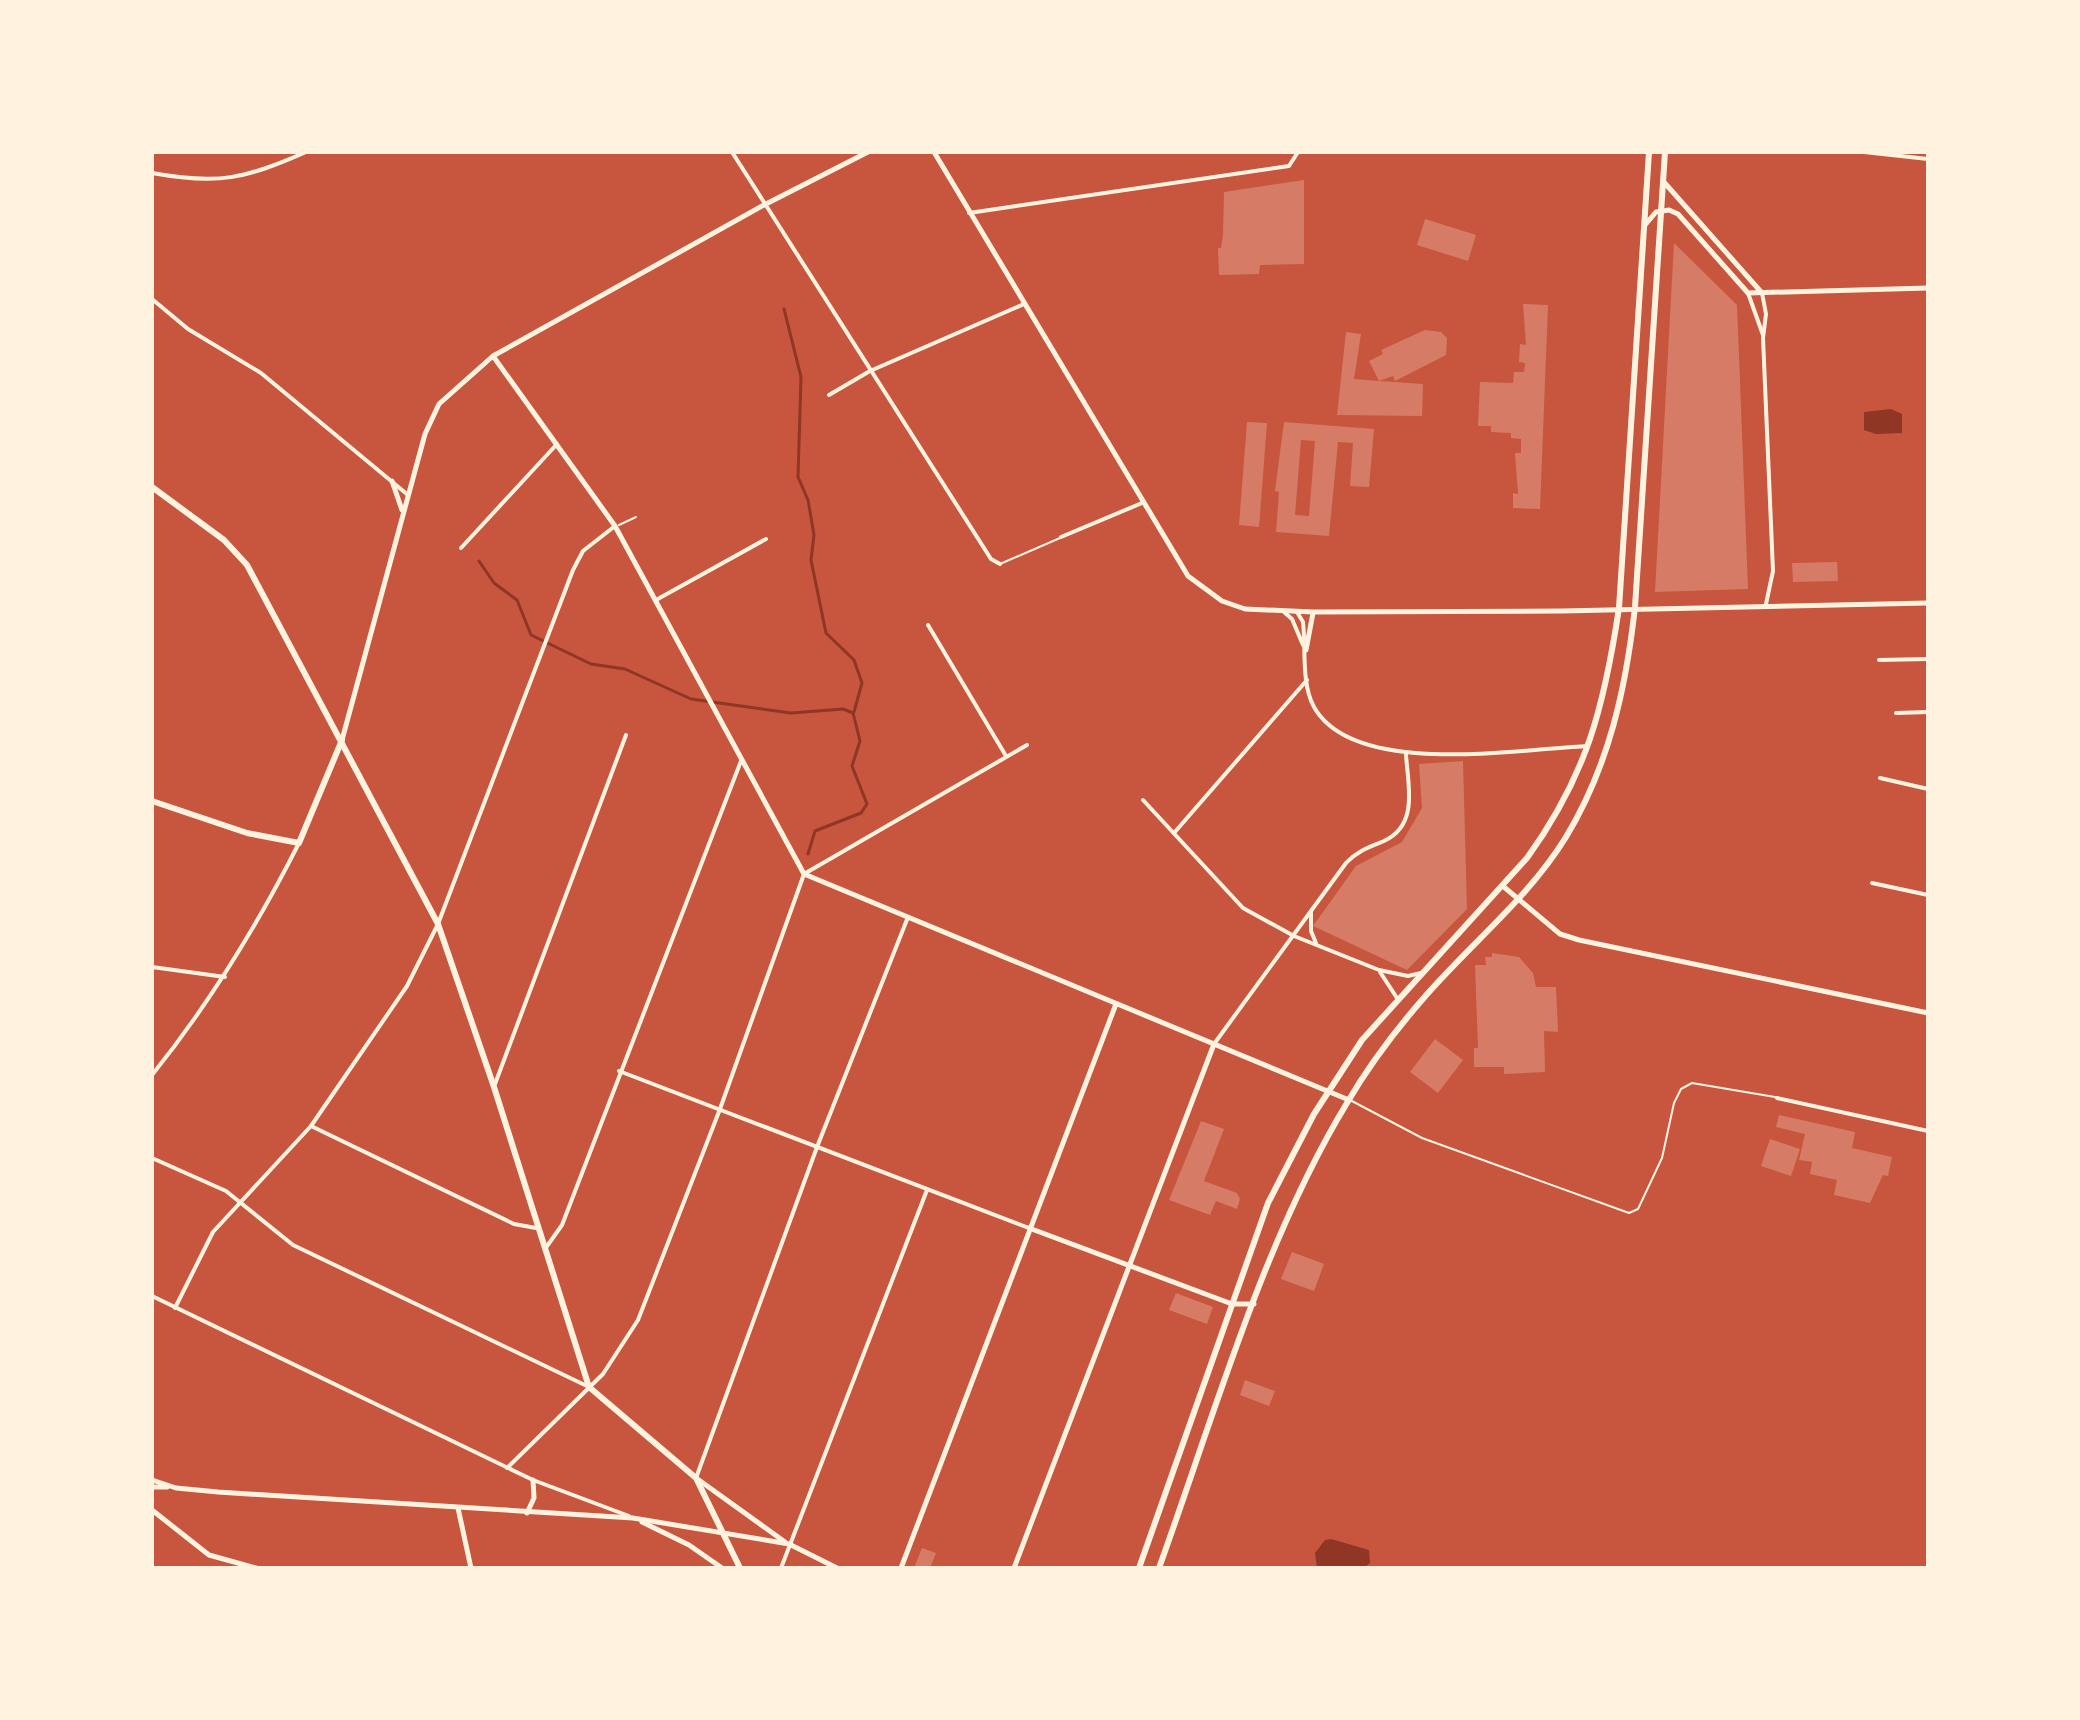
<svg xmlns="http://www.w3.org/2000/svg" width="2080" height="1720" font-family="Mulish,sans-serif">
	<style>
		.water { fill: #8f3625 }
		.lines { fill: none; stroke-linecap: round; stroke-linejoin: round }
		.stream { stroke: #8f3625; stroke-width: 3 }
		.building { fill: #d67c66; fill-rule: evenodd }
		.service { stroke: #fff3e0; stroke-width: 2 }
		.minor { stroke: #fff3e0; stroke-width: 4 }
		.tertiary { stroke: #fff3e0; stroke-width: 5 }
		.secondary { stroke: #fff3e0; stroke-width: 6 }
	</style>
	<rect width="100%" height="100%" fill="#c8553d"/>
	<g class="water">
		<polygon points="1891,409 1902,414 1902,433 1876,434 1864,430 1864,412"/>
		<polygon points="1331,1539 1369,1550 1370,1563 1364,1568 1317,1568 1315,1553 1325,1540"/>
	</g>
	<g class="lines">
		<g class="stream">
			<polyline points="784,309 801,377 798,477 808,500 814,535 811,560 826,633 854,660 862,683 854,712"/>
			<polyline points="479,561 494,583 517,600 531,635 591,664 625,669 691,699 791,713 843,709 853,713 860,741 852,766 867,804 861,813 815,831 808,854"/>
		</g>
	</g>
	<g class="building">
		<polygon points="1304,180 1304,264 1260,265 1259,274 1219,275 1218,248 1221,248 1223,235 1224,192"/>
		<polygon points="1425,219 1476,235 1468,261 1417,245"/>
		<polygon points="1674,243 1737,305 1748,589 1655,592"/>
		<polygon points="1523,304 1548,305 1540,509 1513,508 1513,493 1518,494 1515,453 1521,453 1521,439 1511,438 1511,433 1491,432 1491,426 1478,426 1480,382 1513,383 1514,372 1524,372 1525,363 1519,362 1520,344 1526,345"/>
		<polygon points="1425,330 1441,332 1447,338 1446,355 1395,381 1393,376 1379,381 1423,384 1422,416 1337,415 1346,332 1361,334 1354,379 1379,381 1369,361 1383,354 1381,350"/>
		<polygon points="1247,422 1267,423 1259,527 1239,525"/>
		<path d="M1284 422 1374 429 1369 487 1350 486 1353 443 1338 442 1329 536 1276 532 1279 492 1275 491ZM1301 440 1315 441 1309 516 1295 515Z"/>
		<polygon points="1837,562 1838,581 1793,582 1792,563"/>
		<polygon points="1463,761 1467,909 1407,970 1313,926 1356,866 1402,842 1422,808 1419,764"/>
		<polygon points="1492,953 1519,957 1533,973 1536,987 1556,987 1558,1032 1544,1031 1545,1072 1504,1074 1504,1067 1474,1067 1474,1048 1478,1048 1475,965 1486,965 1485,957 1492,957"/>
		<polygon points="1435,1039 1463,1060 1438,1093 1410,1072"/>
		<polygon points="1779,1115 1855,1132 1852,1148 1892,1157 1888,1176 1883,1175 1870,1203 1834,1195 1837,1180 1810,1174 1812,1162 1799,1160 1805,1134 1776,1127"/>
		<polygon points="1201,1121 1224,1129 1204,1181 1237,1193 1240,1199 1237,1209 1216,1201 1210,1215 1169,1200"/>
		<polygon points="1770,1139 1800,1149 1791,1176 1761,1166"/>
		<polygon points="1292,1252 1324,1264 1314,1291 1281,1279"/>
		<polygon points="1176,1293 1213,1307 1207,1324 1169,1310"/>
		<polygon points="1245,1380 1275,1391 1269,1406 1240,1395"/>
		<polygon points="922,1548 936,1553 930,1568 914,1568"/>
	</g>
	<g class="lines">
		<g class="service">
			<polyline points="619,525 636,517"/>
			<polyline points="1000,564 1060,538"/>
			<polyline points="1350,1100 1422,1138 1629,1213 1638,1209 1662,1158 1674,1103 1681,1089 1692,1083 1775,1097"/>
		</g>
		<g class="minor">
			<polyline points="732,152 991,559 1000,564"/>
			<polyline points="1864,152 1928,159"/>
			<path d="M152 173C218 185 245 179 306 152"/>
			<polyline points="969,213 1289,166 1298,152"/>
			<polyline points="1748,293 1763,335"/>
			<polyline points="1762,293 1766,314 1763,338 1773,571 1766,604"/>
			<polyline points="152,299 188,329 261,373 408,495"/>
			<polyline points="829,395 870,371 1024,304"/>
			<polyline points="1061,537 1142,503"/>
			<polyline points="461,548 557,444"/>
			<polyline points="656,600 766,539"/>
			<polyline points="1284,612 1292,619 1303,645"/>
			<path d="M1297 612 1303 622C1306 647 1301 684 1314 707 1354 778 1518 749 1588 746"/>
			<polyline points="928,625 1006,756"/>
			<polyline points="1879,660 1928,659"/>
			<polyline points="1896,713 1928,712"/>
			<polyline points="1880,778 1928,789"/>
			<polyline points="1143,800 1243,908 1294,936 1379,970 1408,976 1421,973"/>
			<polyline points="1174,833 1307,680"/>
			<polyline points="1872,883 1928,895"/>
			<polyline points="1311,913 1311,931 1316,943"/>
			<polyline points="152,967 225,977"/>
			<polyline points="1380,972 1397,998"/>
			<path d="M1214 1044 1346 863C1357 851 1369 847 1384 841 1419 825 1408 785 1406 755"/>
			<polyline points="619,1071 1029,1228"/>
			<path d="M152 1075C210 1003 257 926 299 843"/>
			<polyline points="495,1084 626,735"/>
			<polyline points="1777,1098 1928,1131"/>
			<polyline points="311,1126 514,1224 536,1228"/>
			<polyline points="152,1158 226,1191 293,1245 589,1387"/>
			<polyline points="545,1249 562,1225 741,761"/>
			<polyline points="152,1296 533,1480 629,1516"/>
			<polyline points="175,1308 213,1232 311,1126 407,986 438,924 573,570 583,551 615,526"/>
			<polyline points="507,1468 603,1374 638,1320 720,1109 804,874 1027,745"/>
			<polyline points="696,1478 817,1147 908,917"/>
			<polyline points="781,1568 927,1190"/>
		</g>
		<g class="tertiary">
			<polyline points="934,152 1188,576 1222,601 1245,609 1313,612 1562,611 1928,603"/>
			<polyline points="1663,181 1762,293"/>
			<polyline points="1645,225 1656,212 1669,210 1678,214 1748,293 1928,288"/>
			<polyline points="493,356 615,526 804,874 1349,1100"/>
			<polyline points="392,481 402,510"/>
			<polyline points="1306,650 1313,613"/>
			<polyline points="342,740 425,434 439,404 493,356 764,205 868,152"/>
			<polyline points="1504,887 1560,934 1579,940 1928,1013"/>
			<polyline points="1029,1228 1232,1304 1254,1304"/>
			<polyline points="696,1478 785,1542"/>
			<polyline points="152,1480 176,1488 218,1492 633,1518 789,1544 837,1568"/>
			<polyline points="152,1487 167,1487"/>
			<polyline points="458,1508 471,1568"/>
			<polyline points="152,1510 209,1555 256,1568"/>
			<polyline points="527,1513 534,1498 533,1480"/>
			<polyline points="642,1522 689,1545 722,1568"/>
			<polyline points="901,1568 1116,1004"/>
			<polyline points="1014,1568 1214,1044"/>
		</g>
		<g class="secondary">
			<polyline points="152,487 224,540 247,565 438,924 494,1087 589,1387 696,1478 740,1568"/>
			<polyline points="152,801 247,833 299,843 342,740"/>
			<path d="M1139 1568 1268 1203 1314 1114 1362 1040 1527 858C1587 775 1604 707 1619 608L1649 152"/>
			<path d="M1159 1568C1214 1416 1263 1241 1347 1103 1368 1067 1395 1031 1422 1000 1469 945 1528 899 1566 837 1609 766 1626 688 1635 607L1665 152"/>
		</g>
	</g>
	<rect width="2080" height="1720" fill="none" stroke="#fff3e0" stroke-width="308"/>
</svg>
